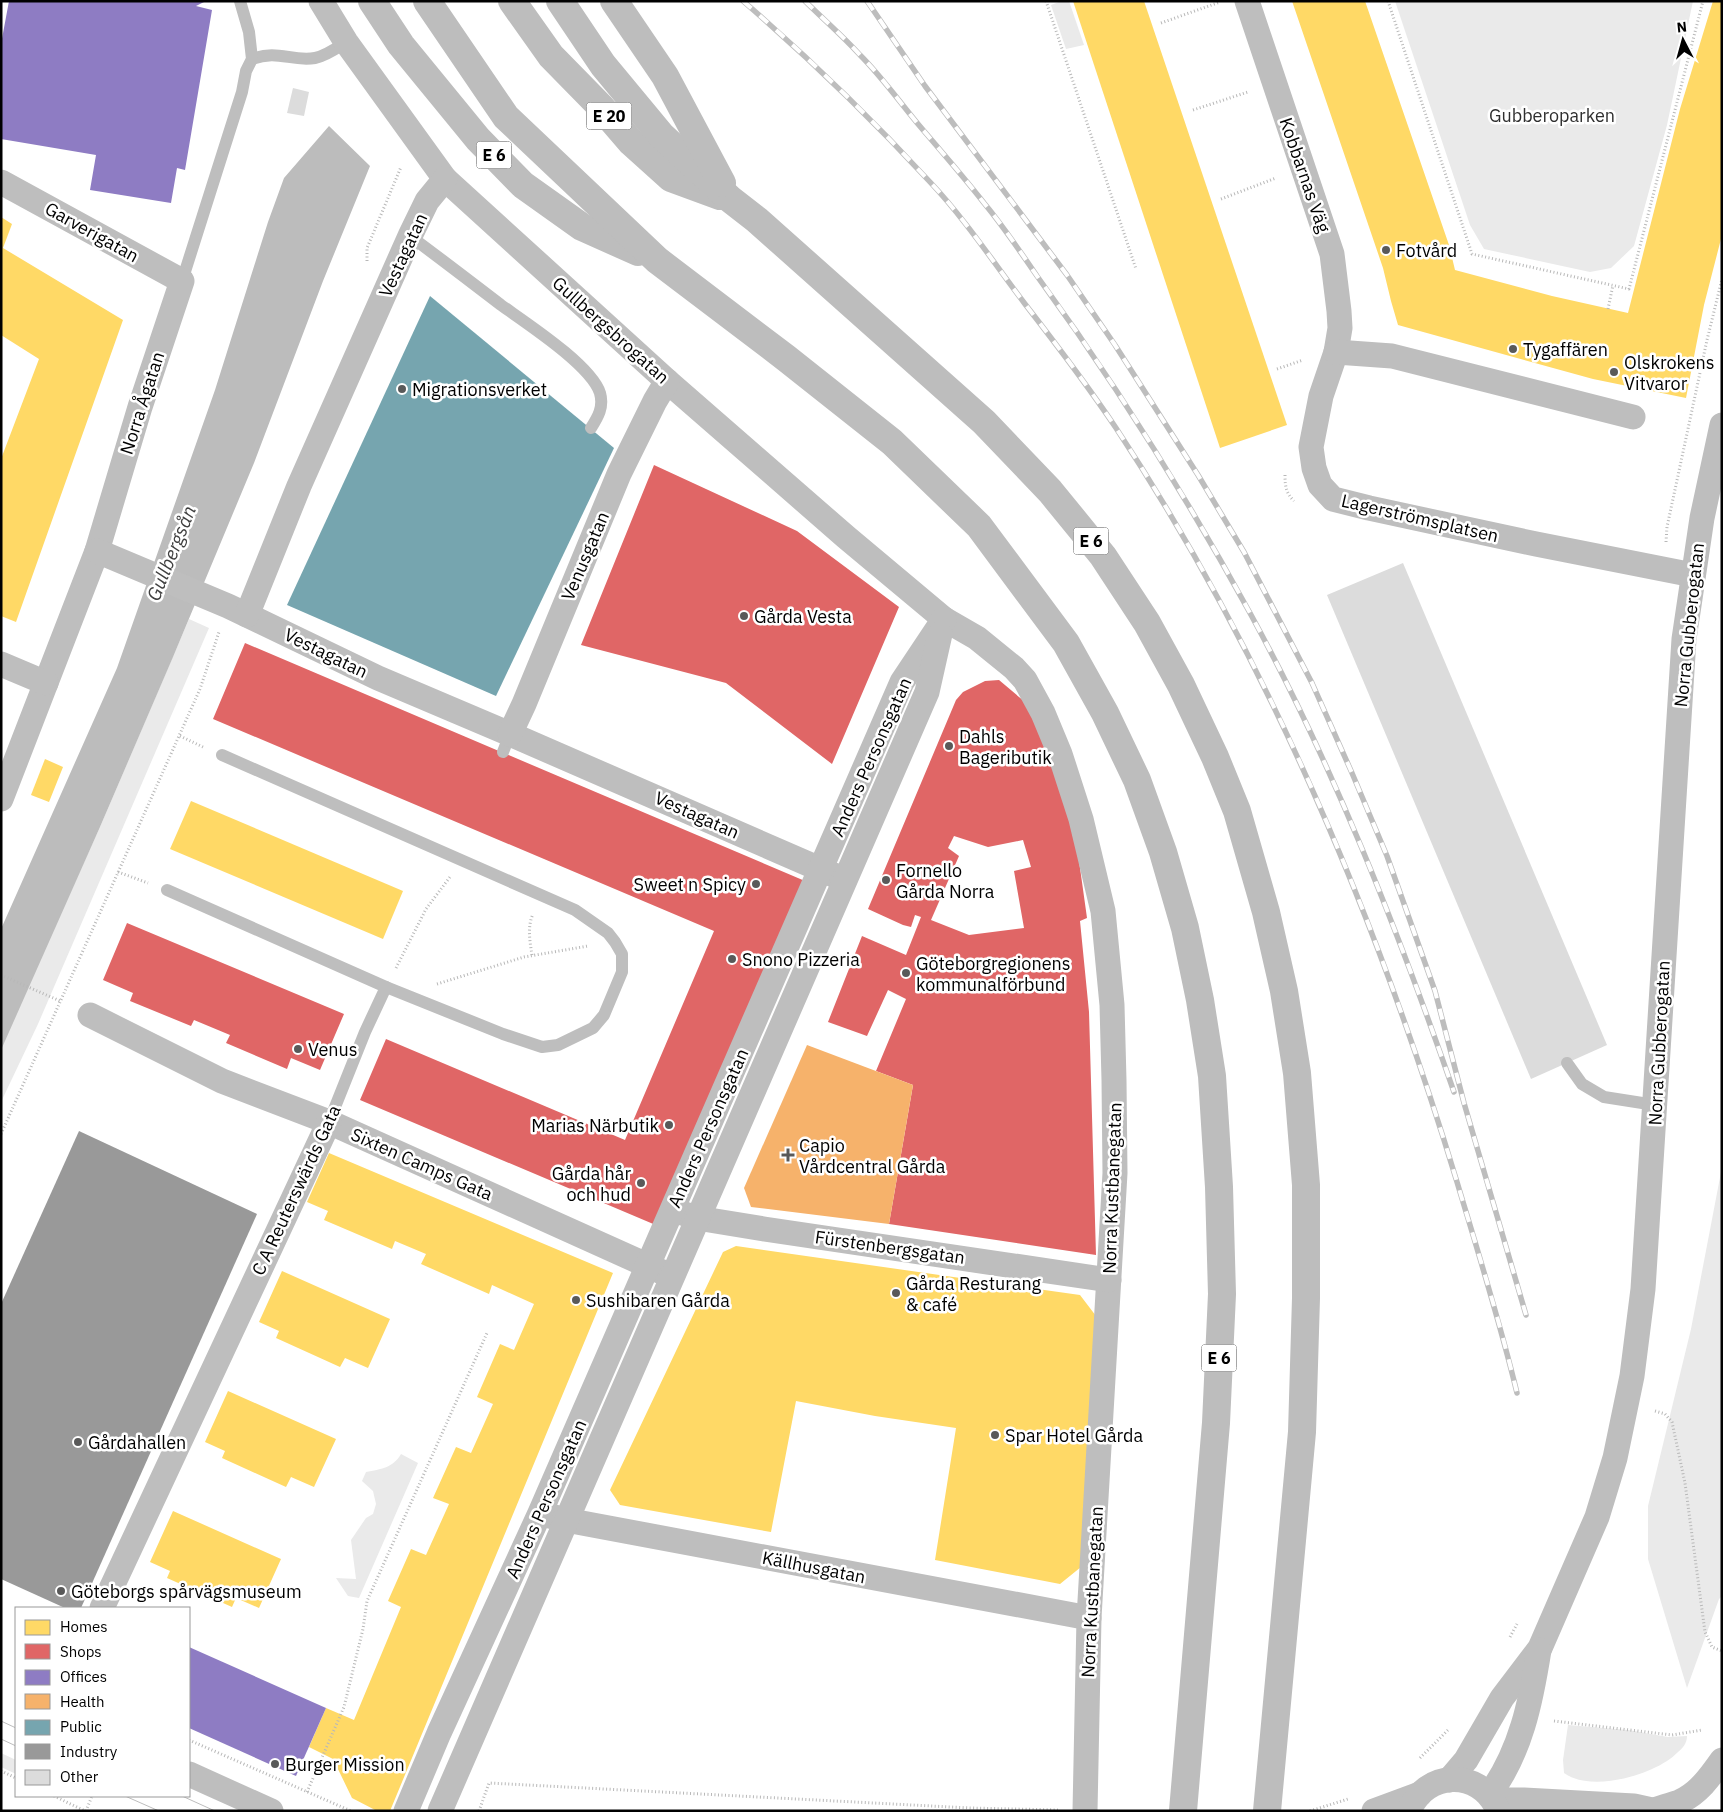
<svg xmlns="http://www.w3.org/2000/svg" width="1723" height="1812" font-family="'IBM Plex Sans',sans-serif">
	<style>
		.green { fill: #eaeaea }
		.water { fill: #bcbcbc }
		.homes { fill: #ffd966 }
		.shops { fill: #e06666; fill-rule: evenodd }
		.offices { fill: #8e7cc3 }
		.health { fill: #f6b26b }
		.public { fill: #76a5af }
		.industry { fill: #999 }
		.building { fill: #dcdcdc }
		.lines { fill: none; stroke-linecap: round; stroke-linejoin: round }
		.path { stroke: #b8b8b8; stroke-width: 3; stroke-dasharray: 1 2.5; stroke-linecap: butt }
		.service { stroke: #bebebe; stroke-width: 12 }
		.minor { stroke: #bebebe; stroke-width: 25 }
		.motorway { stroke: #bdbdbd; stroke-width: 28 }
		.tram { stroke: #bdbdbd; stroke-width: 1 }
		.rail-casing { stroke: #bdbdbd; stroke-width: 5.5 }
		.rail { stroke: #fff; stroke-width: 4; stroke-dasharray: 11; stroke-linecap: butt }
		.poi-dot { fill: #595959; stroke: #fff; stroke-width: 2 }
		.labels { text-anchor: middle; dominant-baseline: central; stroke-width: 5; stroke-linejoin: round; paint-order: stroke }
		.shield { fill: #fff; stroke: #4c4c4c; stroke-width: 1 }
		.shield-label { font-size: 16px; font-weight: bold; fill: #000 }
		.park-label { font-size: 18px; fill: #2f2f2f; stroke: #fff }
		.street-label { font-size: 18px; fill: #000; stroke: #fff }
		.poi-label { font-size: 18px; fill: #000; stroke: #fff; text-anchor: start }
		.water-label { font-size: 19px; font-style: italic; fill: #404040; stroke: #fff }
	</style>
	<rect width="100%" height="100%" fill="#fff"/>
	<g class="green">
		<polygon points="1062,1 1069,1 1084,45 1066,49 1051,5"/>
		<polygon points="1395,1 1693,1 1667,125 1634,246 1611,268 1590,272 1484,249 1470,225"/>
		<polygon points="189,619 209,628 38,1024 1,1102 1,992 57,922 100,827"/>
		<polygon points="1722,1167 1722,1596 1719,1599 1687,1688 1648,1559 1648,1506 1691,1329"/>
		<path d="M401 1454 418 1463 359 1598 348 1596 336 1578 356 1579 351 1540 366 1518 373 1514 376 1504 373 1491 362 1481 366 1472C381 1469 393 1468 401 1454Z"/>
		<path d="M1568 1725 1628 1730 1668 1737 1687 1736C1687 1743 1683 1748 1678 1752 1656 1775 1591 1793 1564 1773L1563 1760Z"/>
		<polygon points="1,1753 16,1760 16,1774 1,1767"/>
	</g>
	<polygon class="water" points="329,126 370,166 323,281 254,463 173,657 100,827 1,1050 1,929 117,668 215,390 268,222 284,178"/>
	<g class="homes">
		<polygon points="1073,1 1144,1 1287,425 1220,448"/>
		<polygon points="1292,1 1365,1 1449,245 1455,270 1552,296 1628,313 1680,109 1713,1 1722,1 1722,235 1704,305 1686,398 1593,379 1398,325 1391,301 1383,268"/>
		<polygon points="1,217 12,224 3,248 123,320 16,622 1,616 1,459 39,359 1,335"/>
		<polygon points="45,759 63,767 49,802 31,795"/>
		<polygon points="191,801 403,891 383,939 170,849"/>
		<polygon points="329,1153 613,1273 390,1811 377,1811 352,1798 336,1765 337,1761 309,1747 326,1708 354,1720 401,1607 388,1601 411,1549 426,1555 449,1504 433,1498 456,1447 471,1453 493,1404 477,1397 500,1344 514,1350 534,1304 492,1285 489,1294 421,1264 426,1254 395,1241 392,1249 324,1220 328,1211 307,1202"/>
		<polygon points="736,1246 1080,1295 1096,1316 1081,1567 1060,1584 935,1560 956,1428 875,1416 796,1401 771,1532 620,1505 610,1490 723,1252"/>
		<polygon points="282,1271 390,1319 368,1368 345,1358 340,1367 276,1338 279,1331 259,1322"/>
		<polygon points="228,1391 336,1439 314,1487 291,1477 286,1487 222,1458 225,1451 205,1442"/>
		<polygon points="173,1511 281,1559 259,1608 236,1598 232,1607 167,1578 170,1571 150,1562"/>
	</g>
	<g class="shops">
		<polygon points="654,465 797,531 899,607 832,764 726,683 581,645"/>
		<polygon points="245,643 805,881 658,1226 360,1100 386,1039 625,1140 714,931 213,719"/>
		<path d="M999 680 1025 702 1031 712 1074 825 1087 918 1080 921 1089 1012 1096 1255 889 1224 913 1085 876 1071 906 999 888 990 867 1036 828 1022 862 936 906 955 921 917 915 915 911 927 903 925 868 909 956 700 963 692 985 681ZM954 836 988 847 1023 840 1031 867 1014 871 1024 928 969 935 931 920 959 856 948 848Z"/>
		<polygon points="127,923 344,1014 320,1070 291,1058 287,1069 226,1043 230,1035 194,1020 191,1026 130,1001 133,993 103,980"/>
	</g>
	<g class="offices">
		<polygon points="9,1 206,1 196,6 212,10 185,170 177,168 171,203 90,190 96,155 1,139 1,44"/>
		<polygon points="189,1647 326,1708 296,1776 189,1728"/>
	</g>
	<polygon class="health" points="807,1045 913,1085 889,1224 751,1207 744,1188"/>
	<polygon class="public" points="430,296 614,448 496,696 287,605"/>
	<polygon class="industry" points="79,1131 257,1214 81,1608 65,1608 1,1579 1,1304"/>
	<g class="building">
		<polygon points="293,88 309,92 304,116 287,113"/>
		<polygon points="1403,563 1607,1045 1531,1079 1327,595"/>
	</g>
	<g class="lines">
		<g class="path">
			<polyline points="1046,1 1136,269"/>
			<polyline points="1388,1 1472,254 1629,289 1703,1"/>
			<polyline points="1161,23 1220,2"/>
			<polyline points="1193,110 1248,92"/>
			<polyline points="1221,199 1276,178"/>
			<polyline points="367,261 367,248 401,167"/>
			<polyline points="1608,309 1613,285"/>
			<polyline points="1277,369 1303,360"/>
			<path d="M1285 475C1285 486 1286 493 1294 501"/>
			<polyline points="1666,542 1667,527 1707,340 1722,279"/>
			<polyline points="180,736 203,747"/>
			<polyline points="118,872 148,883"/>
			<path d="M532 955C530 942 527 927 533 914"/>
			<polyline points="396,968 426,909 450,877"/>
			<polyline points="1,975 60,1001"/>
			<polyline points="437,984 524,957 588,946"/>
			<polyline points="1,1134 200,689 219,632"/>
			<polyline points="1655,1411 1665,1414 1672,1422 1685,1483 1705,1632 1712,1647 1722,1651"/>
			<polyline points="1510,1637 1517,1624"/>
			<polyline points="1554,1721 1672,1735 1702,1730"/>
			<polyline points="189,1740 351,1811"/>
			<polyline points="1420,1758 1449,1729"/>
			<polyline points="1,1771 16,1778"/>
			<polyline points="307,1792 344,1707 363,1629 367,1601 487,1333"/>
			<polyline points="54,1796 85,1811"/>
			<polyline points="86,1811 92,1796"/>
			<polyline points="479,1811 489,1783 970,1808 1058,1810"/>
			<polyline points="1310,1811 1348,1799"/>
		</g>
		<g class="service">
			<path d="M252 59C278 49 291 62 315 58 326 56 337 48 346 42"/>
			<path d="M410 236C441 259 471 282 501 305 526 323 591 365 600 393 604 407 598 417 591 428"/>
			<polyline points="182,281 242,92 246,71 252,59 249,32 240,1"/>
			<polyline points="503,752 510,734"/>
			<polyline points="222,755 575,910 608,933 615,942 622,954 622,972 604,1015 593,1028 558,1045 542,1047 503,1034 386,987"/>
			<polyline points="167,890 386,987 365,1032 329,1122"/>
			<polyline points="1567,1063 1582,1084 1604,1097 1655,1105"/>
		</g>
		<g class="minor">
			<polyline points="321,1 346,42 445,179 667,381 846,537 944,619 977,638 1014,668 1025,680 1043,713 1060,754 1081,819 1103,911 1112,1005 1114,1080 1115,1173 1089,1618 1085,1811"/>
			<polyline points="1247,1 1332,254 1339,311 1340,328 1336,352 1321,396 1311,447 1314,468 1320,485 1333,499 1369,508 1536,544 1693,575"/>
			<polyline points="1,182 182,281 140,407 97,551 1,799"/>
			<polyline points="1336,352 1392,356 1633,417"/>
			<polyline points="97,551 228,606 378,678 510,734 836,876"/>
			<polyline points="247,615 299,486 410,236 427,201 445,179"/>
			<polyline points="1,664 46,683"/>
			<polyline points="510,734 524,704 619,474 655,401 667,381"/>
			<polyline points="90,1015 222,1081 329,1122 662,1272"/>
			<polyline points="682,1213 697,1218 764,1229 1109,1280"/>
			<polyline points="550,1516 566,1520 1089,1618"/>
			<polyline points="102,1608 329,1122"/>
			<polyline points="189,1774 271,1811"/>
			<polyline points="1449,1780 1466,1760 1502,1698 1540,1648 1597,1517 1615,1458 1632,1376 1643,1289 1684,639 1702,518 1722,425"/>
			<path d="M1489 1795C1521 1752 1531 1701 1539 1650"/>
			<polyline points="1493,1800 1524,1800 1634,1806 1652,1810"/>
			<polyline points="406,1811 439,1733 540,1513 902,682 944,619"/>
			<polyline points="440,1811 927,692 940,634"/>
			<polyline points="1374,1811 1420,1794"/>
			<path d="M1409 1811C1426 1770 1479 1769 1497 1808"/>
			<path d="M1651 1811C1660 1808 1670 1805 1679 1802 1698 1794 1710 1777 1722 1760"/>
		</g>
		<g class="motorway">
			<polyline points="372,1 401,45 478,139 523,185 582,227 638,252"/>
			<polyline points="427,1 506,117 657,260 786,358 892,442 979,526 1066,643 1105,713 1137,780 1163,852 1185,928 1200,1000 1212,1076 1219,1187 1222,1294 1216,1423 1183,1811"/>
			<polyline points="512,1 551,56 600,106 631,142 671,178 720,196"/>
			<polyline points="560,1 603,65 661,135 730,199 757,220 984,422 1050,491 1103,556 1147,623 1181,685 1215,757 1237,811 1266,912 1284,991 1297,1073 1306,1185 1306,1298 1302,1432 1267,1811"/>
			<polyline points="614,1 665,76 722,183"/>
		</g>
		<g class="tram">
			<polyline points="1,1721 16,1728"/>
			<polyline points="1,1739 16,1746"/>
			<polyline points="125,1796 159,1811"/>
			<polyline points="182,1796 215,1811"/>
		</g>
		<defs>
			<g id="rail">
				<path d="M743 1C809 58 871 118 930 182 965 219 994 263 1025 304 1056 344 1088 386 1116 428 1269 660 1377 918 1457 1182 1478 1252 1500 1322 1517 1393"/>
				<path d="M805 1C823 19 843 36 860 55 881 76 899 101 918 124 940 150 963 176 984 203 1003 226 1020 251 1037 276 1115 383 1186 496 1250 613 1333 765 1397 928 1454 1092"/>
				<polyline points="867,1 925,86 1067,275 1115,345 1198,475 1244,552 1312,683 1352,773 1387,856 1435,991 1464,1103 1526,1315"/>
			</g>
		</defs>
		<use href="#rail" class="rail-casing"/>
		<use href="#rail" class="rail"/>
	</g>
	<g class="poi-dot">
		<circle cx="1386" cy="250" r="5"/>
		<circle cx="1513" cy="349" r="5"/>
		<circle cx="1614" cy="372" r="5"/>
		<circle cx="402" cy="389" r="5"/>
		<circle cx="744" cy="616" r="5"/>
		<circle cx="949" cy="746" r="5"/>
		<circle cx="886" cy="880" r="5"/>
		<circle cx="756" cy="884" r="5"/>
		<circle cx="732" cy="959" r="5"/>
		<circle cx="906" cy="973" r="5"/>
		<circle cx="298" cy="1049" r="5"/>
		<circle cx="669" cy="1125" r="5"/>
		<path d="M785.5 1147.5h5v5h5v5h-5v5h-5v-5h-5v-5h5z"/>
		<circle cx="641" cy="1183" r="5"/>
		<circle cx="896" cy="1293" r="5"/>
		<circle cx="576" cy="1300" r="5"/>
		<circle cx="995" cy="1435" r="5"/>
		<circle cx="78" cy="1442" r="5"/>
		<circle cx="61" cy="1591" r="5"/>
		<circle cx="275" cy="1764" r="5"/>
	</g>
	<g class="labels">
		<g class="shield">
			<rect x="586.5" y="102.5" width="45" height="27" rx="4"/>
			<rect x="476.5" y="141.5" width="35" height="27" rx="4"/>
			<rect x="1073.5" y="527.5" width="35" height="27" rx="4"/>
			<rect x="1201.5" y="1344.5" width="35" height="27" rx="4"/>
		</g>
		<g class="shield-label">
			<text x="609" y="116">E 20</text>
			<text x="494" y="155">E 6</text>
			<text x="1091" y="541">E 6</text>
			<text x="1219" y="1358">E 6</text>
		</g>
		<g class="park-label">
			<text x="1552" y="115">Gubberoparken</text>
		</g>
		<g class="street-label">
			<text transform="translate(1305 175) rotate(71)">Kobbarnas Väg</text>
			<text transform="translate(92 232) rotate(29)">Garverigatan</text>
			<text transform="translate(403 255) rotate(-65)">Vestagatan</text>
			<text transform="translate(611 330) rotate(42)">Gullbergsbrogatan</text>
			<text transform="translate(142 403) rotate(-72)">Norra Ågatan</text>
			<text transform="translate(1420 518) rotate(13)">Lagerströmsplatsen</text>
			<text transform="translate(585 556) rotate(-67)">Venusgatan</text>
			<text transform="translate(1689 625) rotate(-84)">Norra Gubberogatan</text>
			<text transform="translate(326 653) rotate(26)">Vestagatan</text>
			<text transform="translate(871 757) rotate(-66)">Anders Personsgatan</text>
			<text transform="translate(697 815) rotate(24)">Vestagatan</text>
			<text transform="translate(1659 1043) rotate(-87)">Norra Gubberogatan</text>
			<text transform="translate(708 1128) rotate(-66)">Anders Personsgatan</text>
			<text transform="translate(422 1164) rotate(24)">Sixten Camps Gata</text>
			<text transform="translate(1112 1188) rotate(-88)">Norra Kustbanegatan</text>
			<text transform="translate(296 1190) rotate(-65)">C A Reuterswärds Gata</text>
			<text transform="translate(890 1247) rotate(8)">Fürstenbergsgatan</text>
			<text transform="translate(546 1499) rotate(-66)">Anders Personsgatan</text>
			<text transform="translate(814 1567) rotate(11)">Källhusgatan</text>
			<text transform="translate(1092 1592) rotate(-87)">Norra Kustbanegatan</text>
		</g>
		<g class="poi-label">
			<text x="1396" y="250">Fotvård</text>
			<text x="1523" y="349">Tygaffären</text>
			<text x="1624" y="362">Olskrokens<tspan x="1624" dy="21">Vitvaror</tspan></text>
			<text x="412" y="389">Migrationsverket</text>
			<text x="754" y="616">Gårda Vesta</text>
			<text x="959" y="736">Dahls<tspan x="959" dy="21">Bageributik</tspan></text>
			<text x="896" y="870">Fornello<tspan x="896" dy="21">Gårda Norra</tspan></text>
			<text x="746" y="884" text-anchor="end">Sweet n Spicy</text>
			<text x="742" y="959">Snono Pizzeria</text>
			<text x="916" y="963">Göteborgregionens<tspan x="916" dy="21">kommunalförbund</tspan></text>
			<text x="308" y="1049">Venus</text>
			<text x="659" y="1125" text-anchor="end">Marias Närbutik</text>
			<text x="799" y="1145">Capio<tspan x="799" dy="21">Vårdcentral Gårda</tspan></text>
			<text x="631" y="1173" text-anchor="end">Gårda hår<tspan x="631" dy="21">och hud</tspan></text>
			<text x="906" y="1283">Gårda Resturang<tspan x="906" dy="21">&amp; café</tspan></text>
			<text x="586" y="1300">Sushibaren Gårda</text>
			<text x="1005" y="1435">Spar Hotel Gårda</text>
			<text x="88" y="1442">Gårdahallen</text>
			<text x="71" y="1591">Göteborgs spårvägsmuseum</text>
			<text x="285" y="1764">Burger Mission</text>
		</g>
		<g class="water-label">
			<text transform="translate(171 553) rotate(-68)">Gullbergsån</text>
		</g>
	</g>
	<rect width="1723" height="1812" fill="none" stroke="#000000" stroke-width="5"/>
	<rect x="15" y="1607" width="175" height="190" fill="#ffffff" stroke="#999999"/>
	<rect x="25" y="1620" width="25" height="15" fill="#ffd966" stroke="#999999"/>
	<text x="60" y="1632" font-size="15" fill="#000000">Homes</text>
	<rect x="25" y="1644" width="25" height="15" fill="#e06666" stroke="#999999"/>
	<text x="60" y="1657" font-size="15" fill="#000000">Shops</text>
	<rect x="25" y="1670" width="25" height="15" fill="#8e7cc3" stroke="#999999"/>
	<text x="60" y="1682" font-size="15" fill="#000000">Offices</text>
	<rect x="25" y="1694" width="25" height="15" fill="#f6b26b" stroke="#999999"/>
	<text x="60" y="1707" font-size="15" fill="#000000">Health</text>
	<rect x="25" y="1720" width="25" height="15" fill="#76a5af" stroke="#999999"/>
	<text x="60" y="1732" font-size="15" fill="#000000">Public</text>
	<rect x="25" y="1744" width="25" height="15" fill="#999999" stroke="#999999"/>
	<text x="60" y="1757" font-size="15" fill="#000000">Industry</text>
	<rect x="25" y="1770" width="25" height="15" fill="#dcdcdc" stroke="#999999"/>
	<text x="60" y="1782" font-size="15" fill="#000000">Other</text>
	<g transform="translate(1683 40) rotate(354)" stroke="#ffffff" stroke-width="4" paint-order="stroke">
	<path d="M0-4L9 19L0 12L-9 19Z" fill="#000000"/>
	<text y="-8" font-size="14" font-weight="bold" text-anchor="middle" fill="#000000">N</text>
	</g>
</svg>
